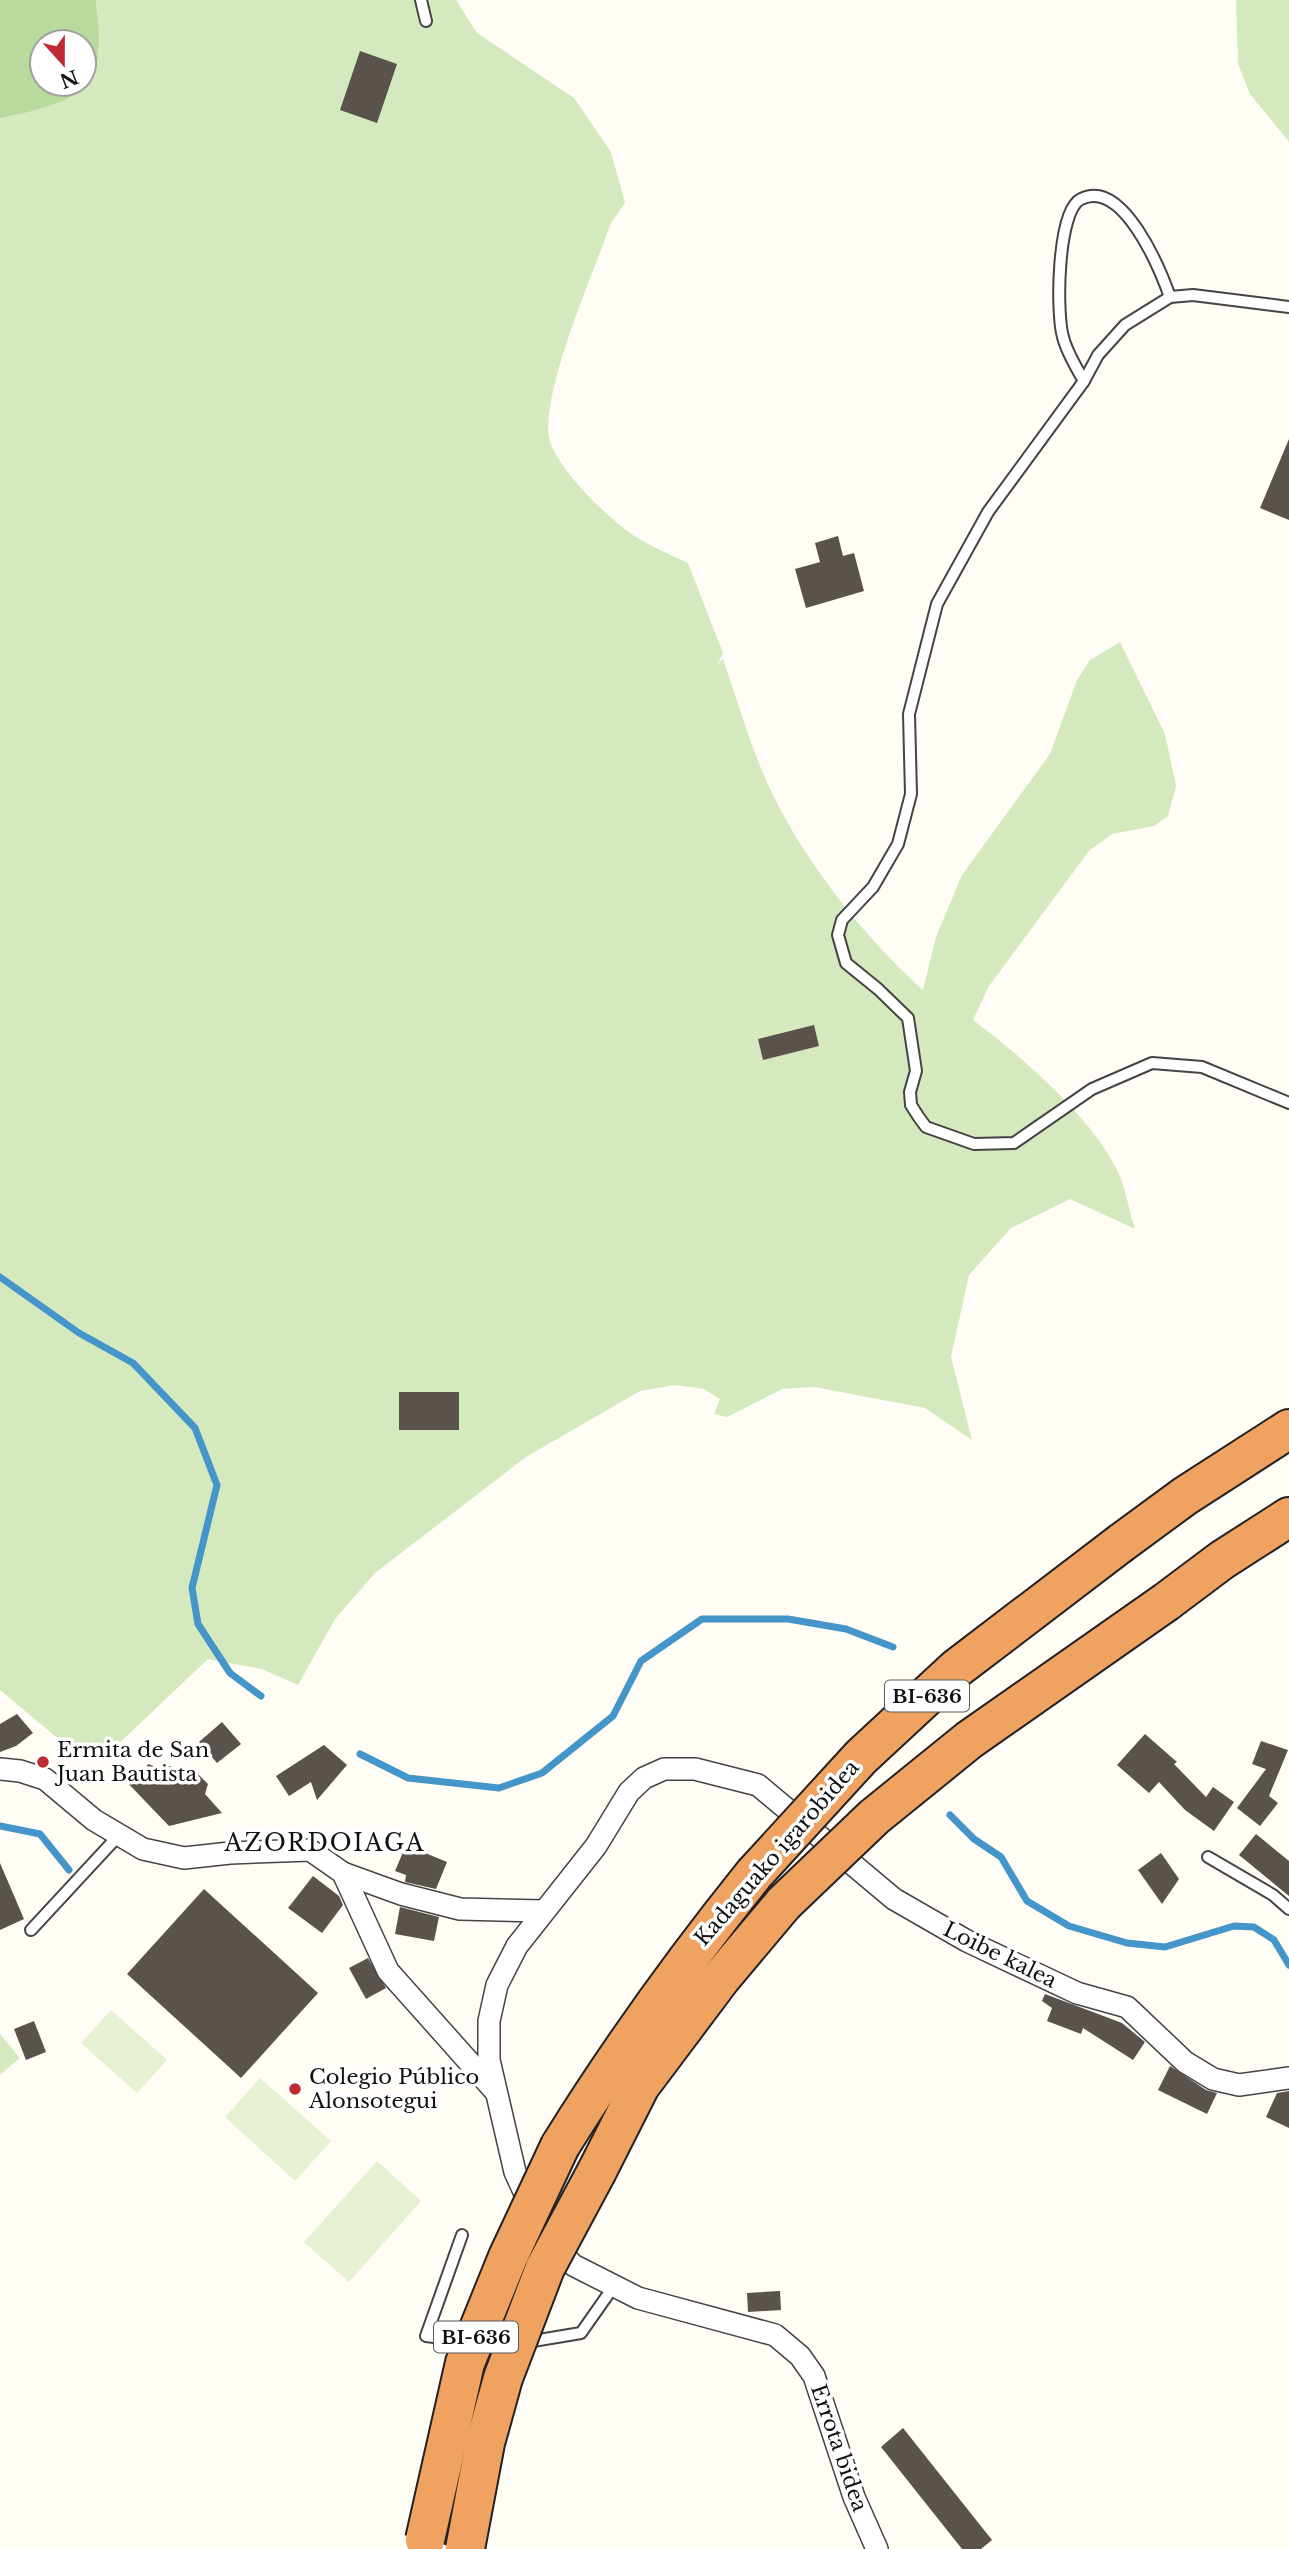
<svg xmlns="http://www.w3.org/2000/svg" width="1289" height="2549" font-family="'Libre Baskerville',serif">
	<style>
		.green { fill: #d5e9be }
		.forest { fill: #b9da9d; fill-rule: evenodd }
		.pitch { fill: #e5f1d0 }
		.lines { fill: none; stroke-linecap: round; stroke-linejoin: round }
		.stream { stroke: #4395ca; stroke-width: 7 }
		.building { fill: #59524d }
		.lane-casing { stroke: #444; stroke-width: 14 }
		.street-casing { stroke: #444; stroke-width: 24 }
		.highway-casing { stroke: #222; stroke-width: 42 }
		.lane { stroke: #fff; stroke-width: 10 }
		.street { stroke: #fff; stroke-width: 21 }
		.highway { stroke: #f0a261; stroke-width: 38 }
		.highway-bridge-casing { stroke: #222; stroke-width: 42; stroke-linecap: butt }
		.highway-bridge { stroke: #f0a261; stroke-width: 38 }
		.poi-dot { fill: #bf2b32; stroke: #fff; stroke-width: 2.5 }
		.labels { text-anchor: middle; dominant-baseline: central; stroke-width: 7; stroke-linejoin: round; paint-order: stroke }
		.shield { fill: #fff; stroke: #585858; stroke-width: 2 }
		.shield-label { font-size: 19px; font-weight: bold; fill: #111 }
		.poi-label { font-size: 21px; fill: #111; stroke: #fff; text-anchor: start }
		.street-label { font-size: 21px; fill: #111; stroke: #fff }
		.neighbourhood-label { font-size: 23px; letter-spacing: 2px; fill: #111; stroke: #fff }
	</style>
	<rect width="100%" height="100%" fill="#fffdf5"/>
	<g class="green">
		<path d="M96 0H456L477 33 574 98 611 152 625 203 611 223C593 274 542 388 549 437 554 467 611 521 636 537 652 547 671 555 688 563L723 653 717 665 723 659C737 699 749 741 766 780 798 853 863 937 923 990L936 937 962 875 1050 754 1077 680 1090 660 1120 642 1165 734 1176 786 1168 816 1154 826 1112 834 1089 851 989 986 973 1020C1021 1056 1093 1118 1118 1172 1126 1189 1129 1211 1135 1229L1070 1199 1011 1228 969 1275 951 1357 972 1440 925 1408 814 1387 782 1389 727 1417 714 1414 720 1399 704 1389 675 1385 640 1391 526 1457 375 1573 335 1619 298 1685 262 1669 208 1659 114 1748 93 1758 67 1746 0 1690V118L16 115 90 82 99 52Z"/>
		<polygon points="1236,0 1289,0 1289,142 1250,94 1238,64"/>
		<polygon points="0,2034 20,2058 0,2075"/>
	</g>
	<path class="forest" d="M0 0H96C98 25 104 58 90 81 78 102 22 114 0 118ZM42 42H84V84H42Z"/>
	<g class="pitch">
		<polygon points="111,2010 167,2060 137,2093 81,2043"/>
		<polygon points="260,2078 331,2141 295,2181 225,2117"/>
		<polygon points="377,2161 421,2201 349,2282 304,2242"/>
	</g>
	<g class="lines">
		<g class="stream">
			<polyline points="0,1277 79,1333 133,1363 195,1428 217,1485 192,1588 198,1624 230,1673 261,1696"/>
			<polyline points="360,1754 408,1778 499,1788 542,1773 613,1716 641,1661 702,1619 788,1619 846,1629 893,1647"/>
			<polyline points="950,1815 974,1839 1001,1857 1027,1901 1069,1926 1127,1943 1165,1947 1234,1926 1254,1927 1274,1940 1289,1965"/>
			<polyline points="0,1826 40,1834 69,1870"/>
		</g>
	</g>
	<g class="building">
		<polygon points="360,51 397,64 377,123 340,110"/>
		<polygon points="1289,439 1289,520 1260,508"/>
		<polygon points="838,536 843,556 854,553 864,591 806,608 795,569 820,562 815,543"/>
		<polygon points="814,1025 819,1046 763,1060 758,1039"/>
		<rect x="399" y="1392" width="60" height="38"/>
		<polygon points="17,1714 33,1733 16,1746 0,1752 0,1724"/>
		<polygon points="222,1722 241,1744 217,1763 199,1742"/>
		<polygon points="1145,1734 1177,1762 1174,1764 1206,1797 1213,1787 1234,1802 1214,1831 1185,1810 1159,1782 1149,1793 1117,1765"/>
		<polygon points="1261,1741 1288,1750 1269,1796 1278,1803 1260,1826 1237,1808 1266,1769 1252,1764"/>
		<polygon points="324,1745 347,1765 317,1800 311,1782 289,1796 276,1776"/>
		<polygon points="148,1764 167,1771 169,1766 197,1773 208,1784 205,1794 222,1813 169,1826 121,1776 142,1776"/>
		<polygon points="1256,1834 1289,1861 1289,1896 1239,1855"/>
		<polygon points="406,1845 447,1862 436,1889 405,1882 406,1875 395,1871"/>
		<polygon points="1161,1853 1179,1879 1162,1904 1138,1870"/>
		<polygon points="0,1863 24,1919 0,1930"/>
		<polygon points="313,1876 339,1896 343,1905 322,1933 288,1908"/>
		<polygon points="204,1889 318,1993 241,2078 127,1974"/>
		<polygon points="400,1907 439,1917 434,1941 395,1934"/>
		<polygon points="368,1958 386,1988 366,1999 349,1968"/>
		<polygon points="1045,1994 1122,2023 1145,2042 1133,2060 1083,2028 1081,2034 1047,2021 1052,2008 1042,2001"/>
		<polygon points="34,2021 46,2052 26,2060 14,2029"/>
		<polygon points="1170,2066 1206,2090 1217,2093 1207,2114 1158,2090"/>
		<polygon points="1289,2091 1289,2128 1266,2117 1277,2093"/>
		<polygon points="780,2291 781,2310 748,2312 747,2293"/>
		<polygon points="903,2428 992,2540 981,2549 962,2549 881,2447"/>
	</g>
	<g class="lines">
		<defs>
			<g id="lane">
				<polyline points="421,0 426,21"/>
				<polyline points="1289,307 1193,295 1170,297 1125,325 1098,355 1084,381 988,512 937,604 909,714 911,794 898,844 873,887 842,920 838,935 846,963 878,989 908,1018 916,1071 910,1092 911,1105 918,1116 926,1127 974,1144 1014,1143 1092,1089 1152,1063 1202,1067 1289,1103"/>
				<path d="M1084 381C1076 367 1067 353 1063 337 1056 314 1057 210 1081 199 1123 178 1160 269 1170 297"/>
				<polyline points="1208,1857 1273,1895 1289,1909"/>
				<polyline points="31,1930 119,1835"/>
				<polyline points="462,2235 426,2336 466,2341"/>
				<polyline points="527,2342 581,2333 614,2286"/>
			</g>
			<g id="street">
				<polyline points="0,1769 20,1771 45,1779 94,1820 143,1849 184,1858 230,1853 310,1850 343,1873 401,1894 460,1909 543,1911"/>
				<polyline points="343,1873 388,1971 495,2091"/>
				<polyline points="532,2209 515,2172 489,2060 489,2021 497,1985 517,1946 596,1846 629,1792 644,1778 664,1769 695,1769 758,1785 894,1899 967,1941 1077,1993 1127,2007 1185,2062 1213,2079 1239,2085 1289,2078"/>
				<polyline points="552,2242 573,2265 638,2298 775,2335 800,2356 814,2376 854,2497 877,2549"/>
			</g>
			<g id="highway">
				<polyline points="1121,1543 1185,1496 1289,1429"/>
				<polyline points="1166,1602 1222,1560 1289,1517"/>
				<path d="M560 2146C619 2051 684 1961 754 1874"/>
				<polyline points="597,2171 640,2086 721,1978 784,1903"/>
			</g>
		</defs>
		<use href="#lane" class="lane-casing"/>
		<use href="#street" class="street-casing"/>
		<use href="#highway" class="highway-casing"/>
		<use href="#lane" class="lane"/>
		<use href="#street" class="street"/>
		<use href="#highway" class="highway"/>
		<defs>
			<g id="highway-bridge">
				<polyline points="754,1874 861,1757 957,1668 1121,1543"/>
				<polyline points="784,1903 874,1817 969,1740 1166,1602"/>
				<polyline points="425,2540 465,2363 508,2257 560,2146"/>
				<polyline points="465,2549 485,2443 503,2378 545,2268 597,2171"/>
			</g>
		</defs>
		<use href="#highway-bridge" class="highway-bridge-casing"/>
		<use href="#highway-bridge" class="highway-bridge"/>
	</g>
	<g class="poi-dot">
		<circle cx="43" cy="1762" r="7"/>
		<circle cx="295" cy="2089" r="7"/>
	</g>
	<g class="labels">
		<g class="shield">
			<rect x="885" y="1680.5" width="84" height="31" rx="5"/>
			<rect x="434" y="2321.5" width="84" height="31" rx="5"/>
		</g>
		<g class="shield-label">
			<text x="927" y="1696">BI-636</text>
			<text x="476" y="2337">BI-636</text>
		</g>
		<g class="poi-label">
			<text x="57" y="1750">Ermita de San<tspan x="57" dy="24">Juan Bautista</tspan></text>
			<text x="309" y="2077">Colegio Público<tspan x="309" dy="24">Alonsotegui</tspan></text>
		</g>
		<g class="street-label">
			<text transform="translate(777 1853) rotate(-49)">Kadaguako igarobidea</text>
			<text transform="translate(1000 1955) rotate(26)">Loibe kalea</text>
			<text transform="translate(839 2448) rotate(71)">Errota bidea</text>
		</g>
		<g class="neighbourhood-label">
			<text x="325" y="1843">AZORDOIAGA</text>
		</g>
	</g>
	<g transform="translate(63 63) rotate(159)"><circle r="33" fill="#ffffff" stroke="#a0a0a0" stroke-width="2"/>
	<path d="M0-5L12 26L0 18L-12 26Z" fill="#bf2b32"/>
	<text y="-10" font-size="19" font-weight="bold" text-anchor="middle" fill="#111111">N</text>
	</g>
</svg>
